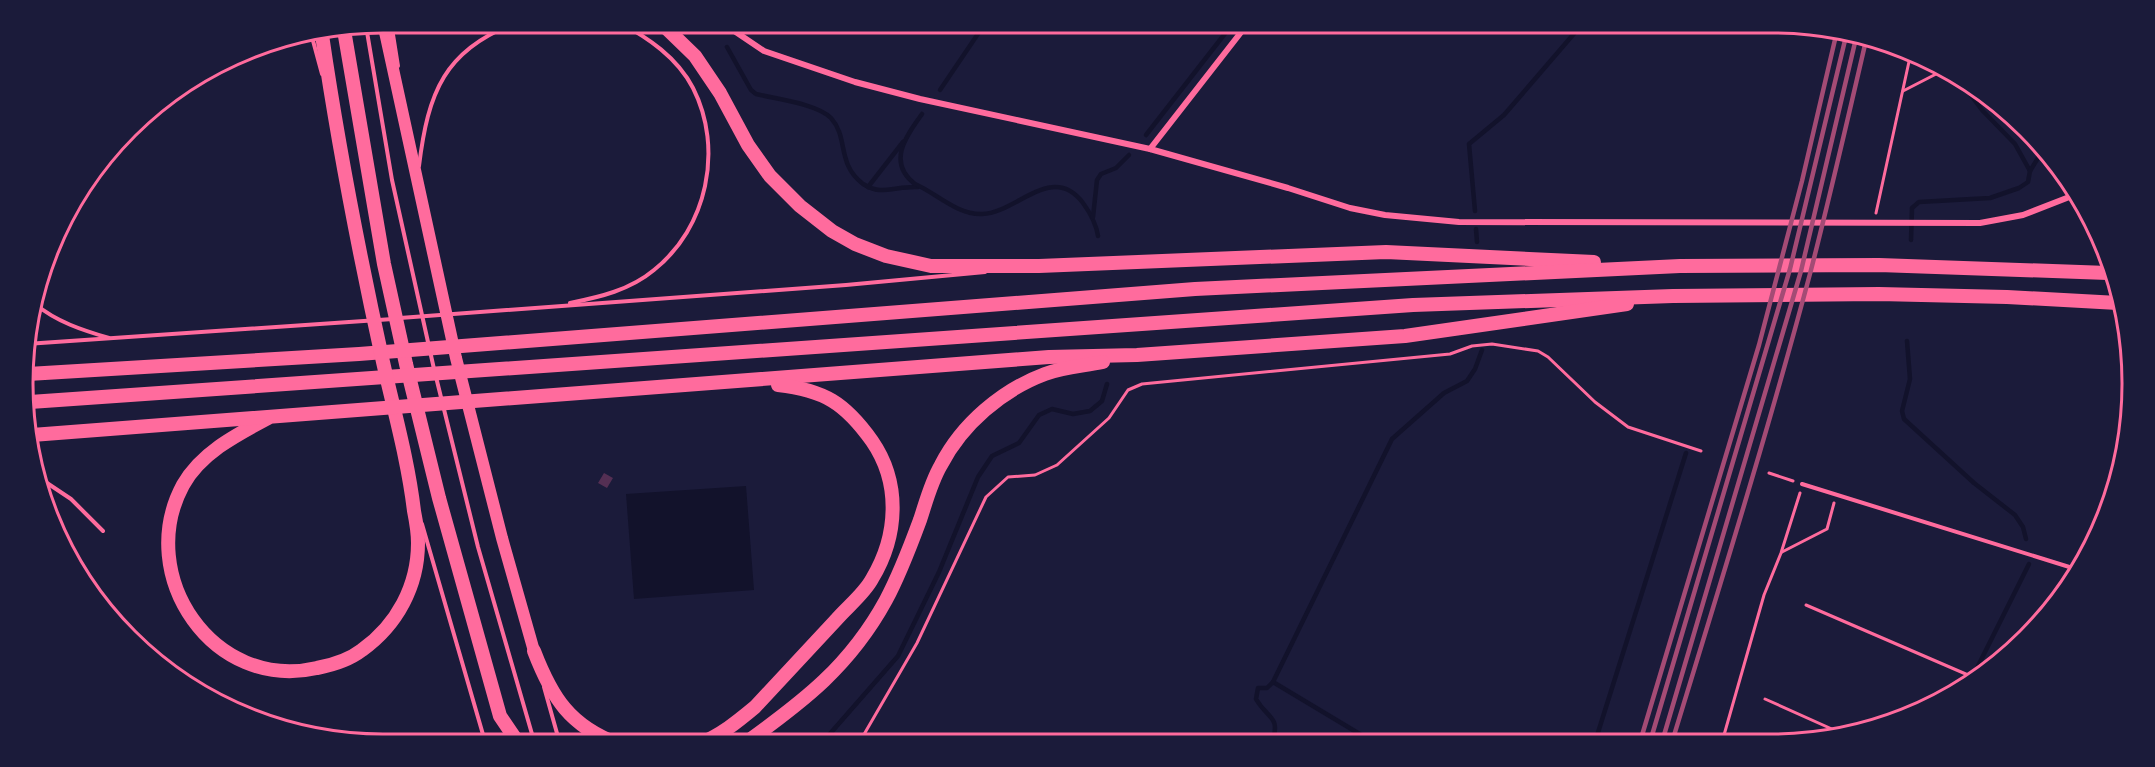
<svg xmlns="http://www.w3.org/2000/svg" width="2155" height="767" font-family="Cabin,sans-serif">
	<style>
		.water { fill: #12122b }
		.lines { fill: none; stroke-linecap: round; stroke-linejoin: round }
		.stream { stroke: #12122b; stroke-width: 4.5 }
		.building { fill: #542f53 }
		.path { stroke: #ff6b9d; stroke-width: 3 }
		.service { stroke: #ff6b9d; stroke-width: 4 }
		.minor { stroke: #ff6b9d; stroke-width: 6 }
		.trunk { stroke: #ff6b9d; stroke-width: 12 }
		.motorway { stroke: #ff6b9d; stroke-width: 14 }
		.rail { stroke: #a44b75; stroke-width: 4.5 }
		.rim { fill: none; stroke: #ff6b9d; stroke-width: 3 }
	</style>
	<rect width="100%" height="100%" fill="#1b1b3a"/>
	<polygon class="water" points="746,486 754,590 634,599 626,494"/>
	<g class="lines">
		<g class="stream">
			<polyline points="740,22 742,24"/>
			<path d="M727 47 751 90 756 94C776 99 818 104 831 118 849 138 836 163 863 184 868 187 875 190 880 190 893 190 905 186 918 187"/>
			<polyline points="1961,82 1982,110 2015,144 2030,171"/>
			<polyline points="940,90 986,22"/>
			<path d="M922 114C907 135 886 162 915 184 936 193 957 215 982 214 1017 213 1052 162 1083 203 1091 214 1096 223 1098 236"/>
			<polyline points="1146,135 1234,22"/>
			<polyline points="868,187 903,142"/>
			<polyline points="1475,211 1469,144 1504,115 1584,22"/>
			<polyline points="1093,217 1097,180 1101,174 1116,168 1129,155"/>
			<polyline points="1476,229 1477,242"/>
			<polyline points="1911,240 1912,208 1919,202 1990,198 2019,188 2028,182 2030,171 2041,153"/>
			<polyline points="1907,341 1910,379 1902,411 1904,419 1974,483 2015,515 2023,527 2026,539"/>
			<polyline points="1978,666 2029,564"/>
			<polyline points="1273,682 1373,742"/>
			<polyline points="1968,683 1969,680"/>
			<polyline points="1595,742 1686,453"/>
			<path d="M1272 743C1281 715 1268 720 1256 699L1258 688H1267L1273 682 1392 439 1444 393 1467 381 1475 369 1482 350"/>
			<polyline points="821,744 898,656 939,572 978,477 992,456 1019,443 1039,415 1052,409 1073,414 1090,411 1102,401 1107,384"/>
		</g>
	</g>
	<polygon class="building" points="604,473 613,478 607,488 598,483"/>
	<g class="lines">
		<g class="path">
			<polyline points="1903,91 1940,72"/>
			<polyline points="1876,213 1910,57"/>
			<polyline points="1769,473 1793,481"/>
			<polyline points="1782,552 1827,529 1834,503"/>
			<polyline points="1806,605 1975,678"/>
			<polyline points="1765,699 1843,734"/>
			<polyline points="1722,742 1764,595 1781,553 1800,493"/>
			<polyline points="859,743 917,643 986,497 1008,477 1035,475 1057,465 1109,418 1128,390 1142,384 1450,354 1472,346 1492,344 1538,351 1548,357 1595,402 1628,427 1701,451"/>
		</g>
		<g class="service">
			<polyline points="391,22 398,66"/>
			<polyline points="366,26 392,180 434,369"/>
			<polyline points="312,37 322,74"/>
			<path d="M419 166C428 93 444 49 518 22"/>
			<path d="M570 303C600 297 630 290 654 270 707 228 724 149 693 88 677 57 648 38 619 22"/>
			<path d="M35 304C57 322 82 330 109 338"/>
			<polyline points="400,318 846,285 985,272"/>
			<polyline points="26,344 393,319"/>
			<polyline points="436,377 478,547 532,734"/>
			<polyline points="35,475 71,499 103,531"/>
			<polyline points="1802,484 2079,570"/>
			<polyline points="422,524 484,738"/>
			<polyline points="544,687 560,744"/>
		</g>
		<g class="minor">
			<polyline points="721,22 764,51 855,82 920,99 1150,149 1288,188 1350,208 1385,215 1459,222 1980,223 2023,215 2077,194"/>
			<polyline points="1150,149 1249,22"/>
		</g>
		<polyline class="trunk" points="383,23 456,358 502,538 534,651"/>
		<g class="motorway">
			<polyline points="662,24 695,56 720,93 748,145 770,176 800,206 832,231 855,244 886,256 931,266 1039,266 1386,252 1594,262"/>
			<polyline points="344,30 384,264 406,364 439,498 500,716 519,744"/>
			<polyline points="28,374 359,354 1195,289 1680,266 1879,265 2108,273"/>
			<polyline points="30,402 1413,305 1673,296 1879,294 2007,297 2118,303"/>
			<path d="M268 418C236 435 201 453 183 485 134 576 214 692 317 668 333 665 349 660 362 650 397 625 418 586 418 543 418 533 416 521 414 511 408 460 394 411 383 362 359 253 338 144 322 35"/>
			<polyline points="32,435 1049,357 1137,355 1405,336 1627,304"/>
			<path d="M534 651C552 698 570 726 618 744"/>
			<path d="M699 744C721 735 737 722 755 707 782 678 809 649 836 620 847 607 864 594 872 579 898 536 901 483 872 441 845 403 824 390 778 385"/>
			<path d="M744 744C804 701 850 666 886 600 900 574 910 547 920 520 926 502 931 482 941 465 962 424 1002 390 1045 374 1063 367 1084 366 1103 362"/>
		</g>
		<g class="rail">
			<polyline points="1640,742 1759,345 1802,181 1837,31"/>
			<polyline points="1650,742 1790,269 1847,32"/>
			<polyline points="1662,742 1801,271 1857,34"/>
			<path d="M1672 742C1720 585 1769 428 1811 270 1831 192 1849 114 1867 36"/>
		</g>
	</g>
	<path d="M0 0H2155V767H0ZM383 33H1772A350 350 0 0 1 2122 383V384A350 350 0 0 1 1772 734H383A350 350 0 0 1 33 384V383A350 350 0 0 1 383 33Z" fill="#1b1b3a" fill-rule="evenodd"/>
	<path class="rim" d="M383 33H1772A350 350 0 0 1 2122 383V384A350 350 0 0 1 1772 734H383A350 350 0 0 1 33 384V383A350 350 0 0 1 383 33Z"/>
</svg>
